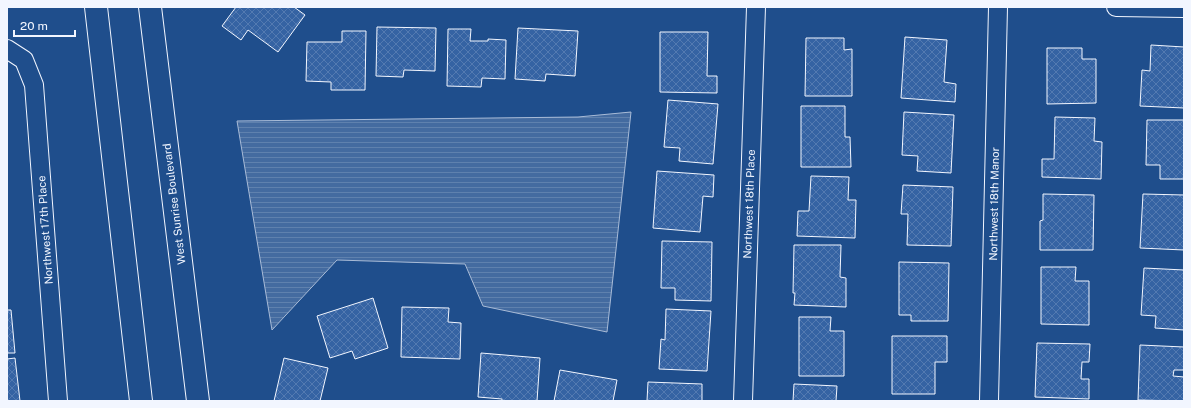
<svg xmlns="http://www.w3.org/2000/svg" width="1191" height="408" font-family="'Public Sans',sans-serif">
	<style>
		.water { fill: url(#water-rules); stroke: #a8bbd7 }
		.building { fill: url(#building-cross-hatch); stroke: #f2f6ff }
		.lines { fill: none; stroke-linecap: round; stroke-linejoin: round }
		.minor-casing { stroke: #f2f6ff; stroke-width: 20 }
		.trunk-casing { stroke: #f2f6ff; stroke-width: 24 }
		.minor { stroke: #1f4e8c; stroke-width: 18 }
		.trunk { stroke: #1f4e8c; stroke-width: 22 }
		.labels { text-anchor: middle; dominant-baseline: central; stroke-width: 3; stroke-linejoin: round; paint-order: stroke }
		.street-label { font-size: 11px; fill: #f2f6ff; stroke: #1f4e8c }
	</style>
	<defs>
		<pattern id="water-rules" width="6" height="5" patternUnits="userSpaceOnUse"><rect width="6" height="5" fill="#446ba0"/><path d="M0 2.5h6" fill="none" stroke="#5f81ae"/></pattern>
		<pattern id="building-cross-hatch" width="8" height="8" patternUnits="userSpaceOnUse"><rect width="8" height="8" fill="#3563a3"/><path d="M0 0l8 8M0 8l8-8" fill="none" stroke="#537ab1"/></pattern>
	</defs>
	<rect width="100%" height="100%" fill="#1f4e8c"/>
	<polygon class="water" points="631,112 607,332 483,306 465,264 337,260 272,330 237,121 578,117"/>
	<g class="building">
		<polygon points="236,7 294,7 305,15 278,52 248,30 241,40 222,26"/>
		<polygon points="377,27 436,28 435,71 404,70 403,77 376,76"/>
		<polygon points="518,28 578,31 575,76 546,74 545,81 515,79"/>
		<polygon points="448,29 471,29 470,41 488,41 488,39 506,40 505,79 482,78 481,87 447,86"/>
		<polygon points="342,31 366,31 365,90 331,90 331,82 306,81 307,42 342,42"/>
		<polygon points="660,32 708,32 707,76 717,76 717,93 660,92"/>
		<polygon points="905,37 947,40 944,82 956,84 955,102 901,98"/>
		<polygon points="806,38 844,38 844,50 852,49 852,96 805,96"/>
		<polygon points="1151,45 1184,47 1184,108 1140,106 1142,70 1150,71"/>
		<polygon points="1047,48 1082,48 1082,59 1096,59 1096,103 1047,104"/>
		<polygon points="668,100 718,104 713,164 679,161 680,148 664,147"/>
		<polygon points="801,106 845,106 845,137 850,137 851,167 801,167"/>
		<polygon points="904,112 954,115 951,173 917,171 918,156 902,155"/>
		<polygon points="1055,117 1095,118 1094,141 1102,142 1101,179 1042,177 1042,159 1054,159"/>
		<polygon points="1147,120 1184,120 1184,179 1160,179 1160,165 1146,165"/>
		<polygon points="657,171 714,175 713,197 703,196 700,232 653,228"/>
		<polygon points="811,176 849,177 848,200 856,200 855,238 797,236 798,211 809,211"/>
		<polygon points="903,185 953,187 951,246 907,245 908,214 901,214"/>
		<polygon points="1043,194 1094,195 1093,250 1040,250 1040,221 1043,220"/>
		<polygon points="1143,194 1184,195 1184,250 1140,248"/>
		<polygon points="662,241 712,242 711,301 675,300 675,288 661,288"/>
		<polygon points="794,245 841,245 840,277 846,278 846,307 794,305 795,293 793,293"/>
		<polygon points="899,262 949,263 948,321 911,321 911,315 899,315"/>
		<polygon points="1041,267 1076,267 1075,281 1089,281 1089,325 1041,324"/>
		<polygon points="1144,268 1184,270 1184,330 1155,328 1156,316 1141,315"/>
		<polygon points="373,298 388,348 355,359 352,351 330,358 317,316"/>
		<polygon points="402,307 449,308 448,322 461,323 460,359 401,357"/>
		<polygon points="666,309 711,311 707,371 659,369 661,339 665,340"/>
		<polygon points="7,310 11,310 15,353 7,353"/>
		<polygon points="799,317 831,317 830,331 844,331 844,376 799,376"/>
		<polygon points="892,336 947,336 947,362 935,362 935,394 892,394"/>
		<polygon points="1037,343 1090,344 1089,362 1082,362 1081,379 1089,379 1089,399 1035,397"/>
		<polygon points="1140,345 1184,347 1184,370 1174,370 1173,376 1184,377 1184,401 1138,400"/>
		<polygon points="481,353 540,358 537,401 502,401 502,399 478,397"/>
		<polygon points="15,358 20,401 7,401 7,359"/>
		<polygon points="284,358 328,368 320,401 274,401"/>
		<polygon points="560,370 617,380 613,401 554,401"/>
		<polygon points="648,382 702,384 702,401 647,401"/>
		<polygon points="794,384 837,386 836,401 793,401"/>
	</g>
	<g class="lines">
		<defs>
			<g id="minor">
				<polyline points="1116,7 1184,8"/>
				<polyline points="7,49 24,60 34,85 58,401"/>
				<polyline points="743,401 756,7"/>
				<polyline points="989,401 998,7"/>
			</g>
			<g id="trunk">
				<polyline points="96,7 141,401"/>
				<polyline points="150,7 198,401"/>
			</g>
		</defs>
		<use href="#minor" class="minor-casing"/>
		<use href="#trunk" class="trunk-casing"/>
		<use href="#minor" class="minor"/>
		<use href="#trunk" class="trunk"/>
	</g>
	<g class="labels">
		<g class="street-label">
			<text transform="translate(174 204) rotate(-97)">West Sunrise Boulevard</text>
			<text transform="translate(749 204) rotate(-88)">Northwest 18th Place</text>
			<text transform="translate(994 204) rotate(-89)">Northwest 18th Manor</text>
			<text transform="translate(45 230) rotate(-94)">Northwest 17th Place</text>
		</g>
	</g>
	<rect width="1191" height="408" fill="none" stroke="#f2f6ff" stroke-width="16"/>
	<path d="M14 30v6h61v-6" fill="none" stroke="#f2f6ff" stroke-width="2"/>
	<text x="20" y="30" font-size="12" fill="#f2f6ff" stroke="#1f4e8c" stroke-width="3" paint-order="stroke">20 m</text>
</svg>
